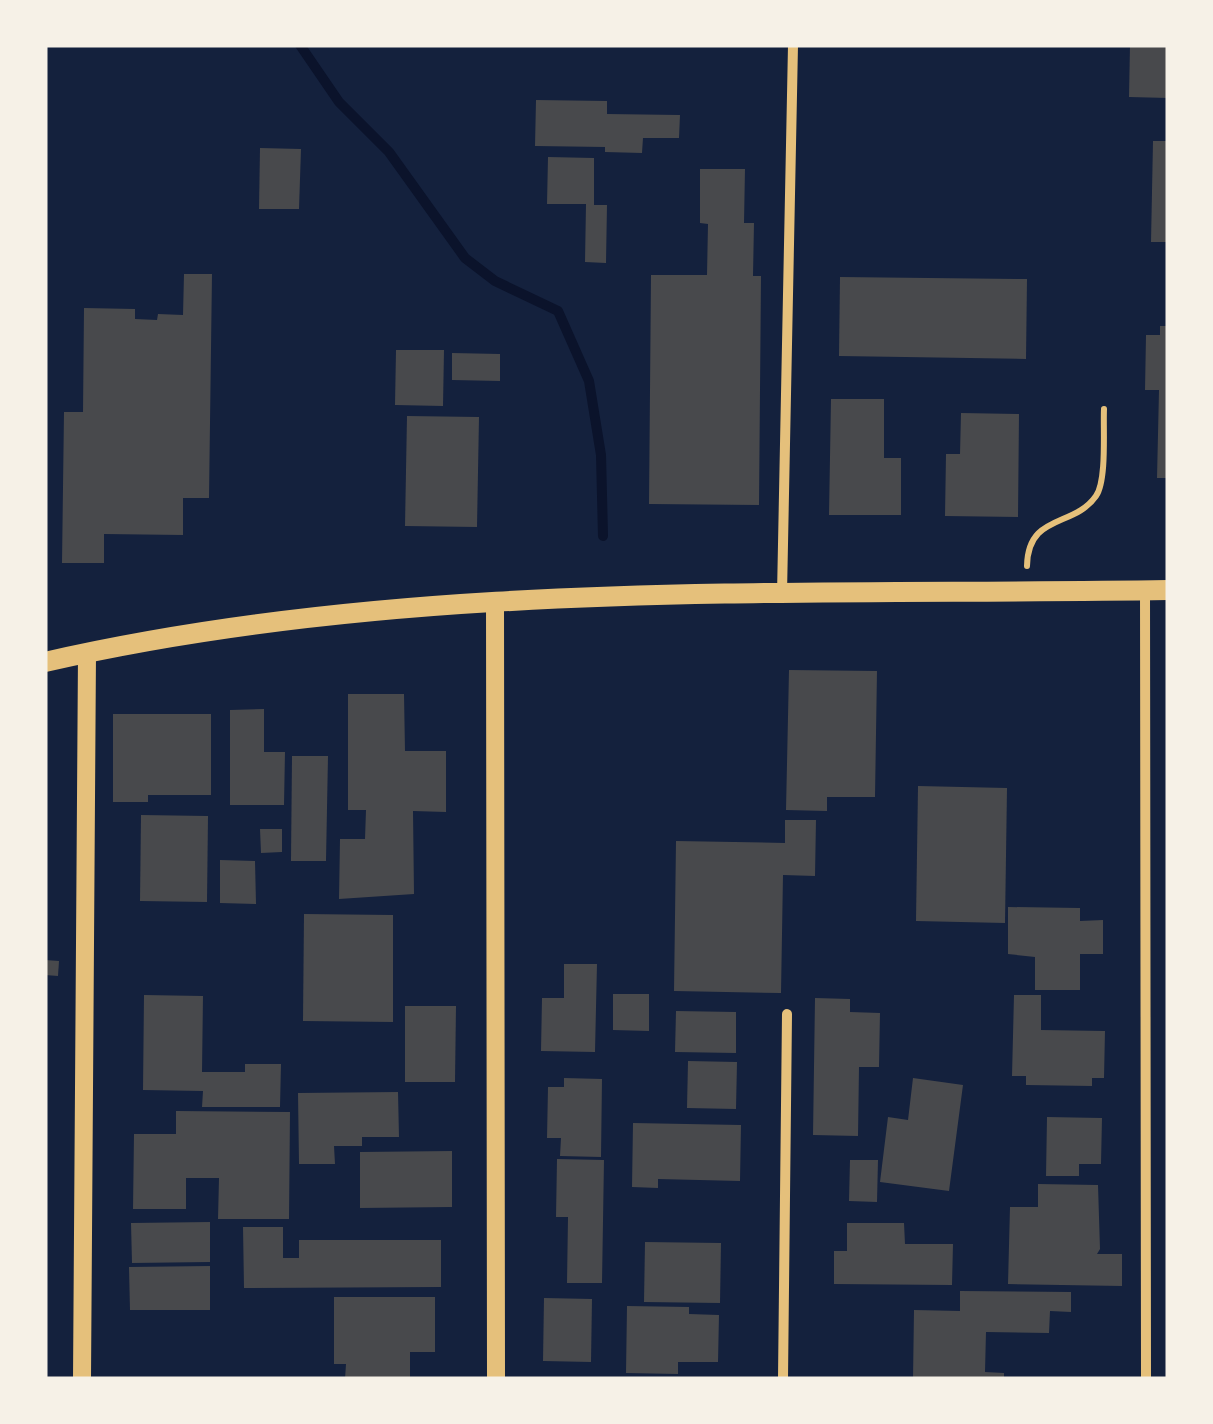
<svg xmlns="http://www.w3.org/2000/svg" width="1213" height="1424" font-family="'Fira Sans Condensed',sans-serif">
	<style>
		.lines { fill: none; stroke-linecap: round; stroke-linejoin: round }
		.stream { stroke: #0b132b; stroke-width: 10 }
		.building { fill: #48494c }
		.path { stroke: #e5c07b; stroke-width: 6 }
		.minor { stroke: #e5c07b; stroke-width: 10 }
		.tertiary { stroke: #e5c07b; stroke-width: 18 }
		.secondary { stroke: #e5c07b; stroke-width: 20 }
	</style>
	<rect width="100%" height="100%" fill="#14213d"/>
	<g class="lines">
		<polyline class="stream" points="300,45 339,102 389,152 465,258 495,281 558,311 589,381 601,455 603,536"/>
	</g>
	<g class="building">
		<polygon points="1130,45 1168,45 1168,98 1129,97"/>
		<polygon points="536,100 607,101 607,114 680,115 679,138 643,138 642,153 605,152 605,147 535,146"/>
		<polygon points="1153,141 1168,141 1168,242 1151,242"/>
		<polygon points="260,148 301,149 299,209 259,209"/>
		<polygon points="548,157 594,158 594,205 607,205 606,263 585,262 586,204 547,204"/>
		<polygon points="700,169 745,169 744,223 754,223 753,276 761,276 759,505 649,504 651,275 707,275 708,224 700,223"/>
		<polygon points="184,274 212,274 209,498 183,498 183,535 104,534 104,563 62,563 64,412 83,412 84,308 135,309 135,319 157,320 158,314 183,315"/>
		<polygon points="840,277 1027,279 1026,359 839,356"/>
		<polygon points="1160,326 1168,326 1168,478 1157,478 1159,390 1145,390 1146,335 1160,335"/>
		<polygon points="396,350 444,350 443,406 395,405"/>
		<polygon points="452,353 500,354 500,381 452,380"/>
		<polygon points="831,399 884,399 884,458 901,458 901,515 829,515"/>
		<polygon points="961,413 1019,414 1018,517 945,516 946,454 960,454"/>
		<polygon points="407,416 479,417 477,527 405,526"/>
		<polygon points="789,670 877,671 875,797 827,797 827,811 786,810"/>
		<polygon points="348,694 404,694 405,751 446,751 446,812 413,811 414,894 339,899 340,839 365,839 366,810 348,810"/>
		<polygon points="264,709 264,752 285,752 284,805 230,805 230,710"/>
		<polygon points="113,714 211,714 211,795 148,795 148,802 113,802"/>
		<polygon points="292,756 328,756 326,861 291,861"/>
		<polygon points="918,786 1007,788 1005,923 916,921"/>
		<polygon points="141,815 208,816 207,902 140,901"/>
		<polygon points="785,820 816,820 815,876 783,875 781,993 674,991 676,841 785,843"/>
		<polygon points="260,829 282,829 282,852 261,853"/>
		<polygon points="220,860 255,861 256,904 220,903"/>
		<polygon points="1008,907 1080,908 1080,921 1103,920 1103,954 1080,954 1080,990 1035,990 1035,957 1008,954"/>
		<polygon points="304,914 393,915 393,1022 303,1021"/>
		<polygon points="45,960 59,961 58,976 45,975"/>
		<polygon points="564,964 597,964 595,1052 541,1051 542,998 564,998"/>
		<polygon points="613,994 649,994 649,1031 613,1030"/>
		<polygon points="144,995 203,996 202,1072 245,1072 245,1064 281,1064 280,1107 202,1107 203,1091 143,1090"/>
		<polygon points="1014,995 1041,995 1041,1030 1105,1031 1104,1078 1092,1078 1092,1086 1026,1085 1026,1076 1012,1076"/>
		<polygon points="815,998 850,999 850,1012 880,1013 879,1067 859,1067 858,1136 813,1135"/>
		<polygon points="405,1006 456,1006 455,1082 405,1082"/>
		<polygon points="676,1011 736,1012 736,1053 675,1052"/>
		<polygon points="688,1061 737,1062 736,1109 687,1108"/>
		<polygon points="564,1078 602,1079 601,1157 560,1156 561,1138 547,1138 548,1087 564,1087"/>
		<polygon points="913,1078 963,1085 949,1191 880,1182 888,1117 908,1120"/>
		<polygon points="398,1092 399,1137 362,1137 362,1146 334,1146 335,1164 299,1164 298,1093"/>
		<polygon points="176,1111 290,1112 289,1219 218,1219 219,1178 186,1178 186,1209 133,1209 134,1134 176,1134"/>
		<polygon points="1047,1117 1102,1118 1101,1164 1079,1164 1079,1176 1046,1176"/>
		<polygon points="633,1123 741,1125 740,1181 658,1179 658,1188 632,1187"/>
		<polygon points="452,1151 452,1207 360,1208 360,1152"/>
		<polygon points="557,1159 604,1160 602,1283 567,1283 568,1217 556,1217"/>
		<polygon points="850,1160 878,1160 877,1202 849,1201"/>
		<polygon points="1038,1184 1098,1185 1100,1249 1097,1254 1122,1254 1122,1286 1008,1284 1010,1207 1038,1207"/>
		<polygon points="210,1222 210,1262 132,1263 131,1223"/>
		<polygon points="847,1223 904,1223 905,1244 953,1244 952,1285 834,1284 834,1251 847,1251"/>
		<polygon points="243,1227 283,1227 283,1258 299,1258 299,1240 441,1240 441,1287 244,1288"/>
		<polygon points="645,1242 721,1243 720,1303 644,1302"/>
		<polygon points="210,1266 210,1310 130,1310 129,1267"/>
		<polygon points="960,1291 1071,1292 1071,1312 1050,1311 1049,1333 986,1332 985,1372 1004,1373 1004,1379 913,1379 914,1310 960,1311"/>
		<polygon points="334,1297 435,1297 435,1352 410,1352 410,1377 345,1379 346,1364 334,1364"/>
		<polygon points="544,1298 592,1299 591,1362 543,1361"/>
		<polygon points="627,1306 689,1307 689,1314 719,1315 718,1362 678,1362 678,1374 626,1373"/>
	</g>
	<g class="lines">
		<path class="path" d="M1027 566C1028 513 1074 528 1096 496 1107 480 1103 429 1104 409"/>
		<g class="minor">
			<polyline points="1145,590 1146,1379"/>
			<polyline points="782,594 793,45"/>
			<polyline points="783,1379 787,1014"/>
		</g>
		<g class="tertiary">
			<polyline points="495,601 496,1379"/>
			<polyline points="82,1379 87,653"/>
		</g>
		<path class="secondary" d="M45 662C412 578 794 596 1168 590"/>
	</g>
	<rect width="1213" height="1424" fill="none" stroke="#f6f1e7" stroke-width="95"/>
</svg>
